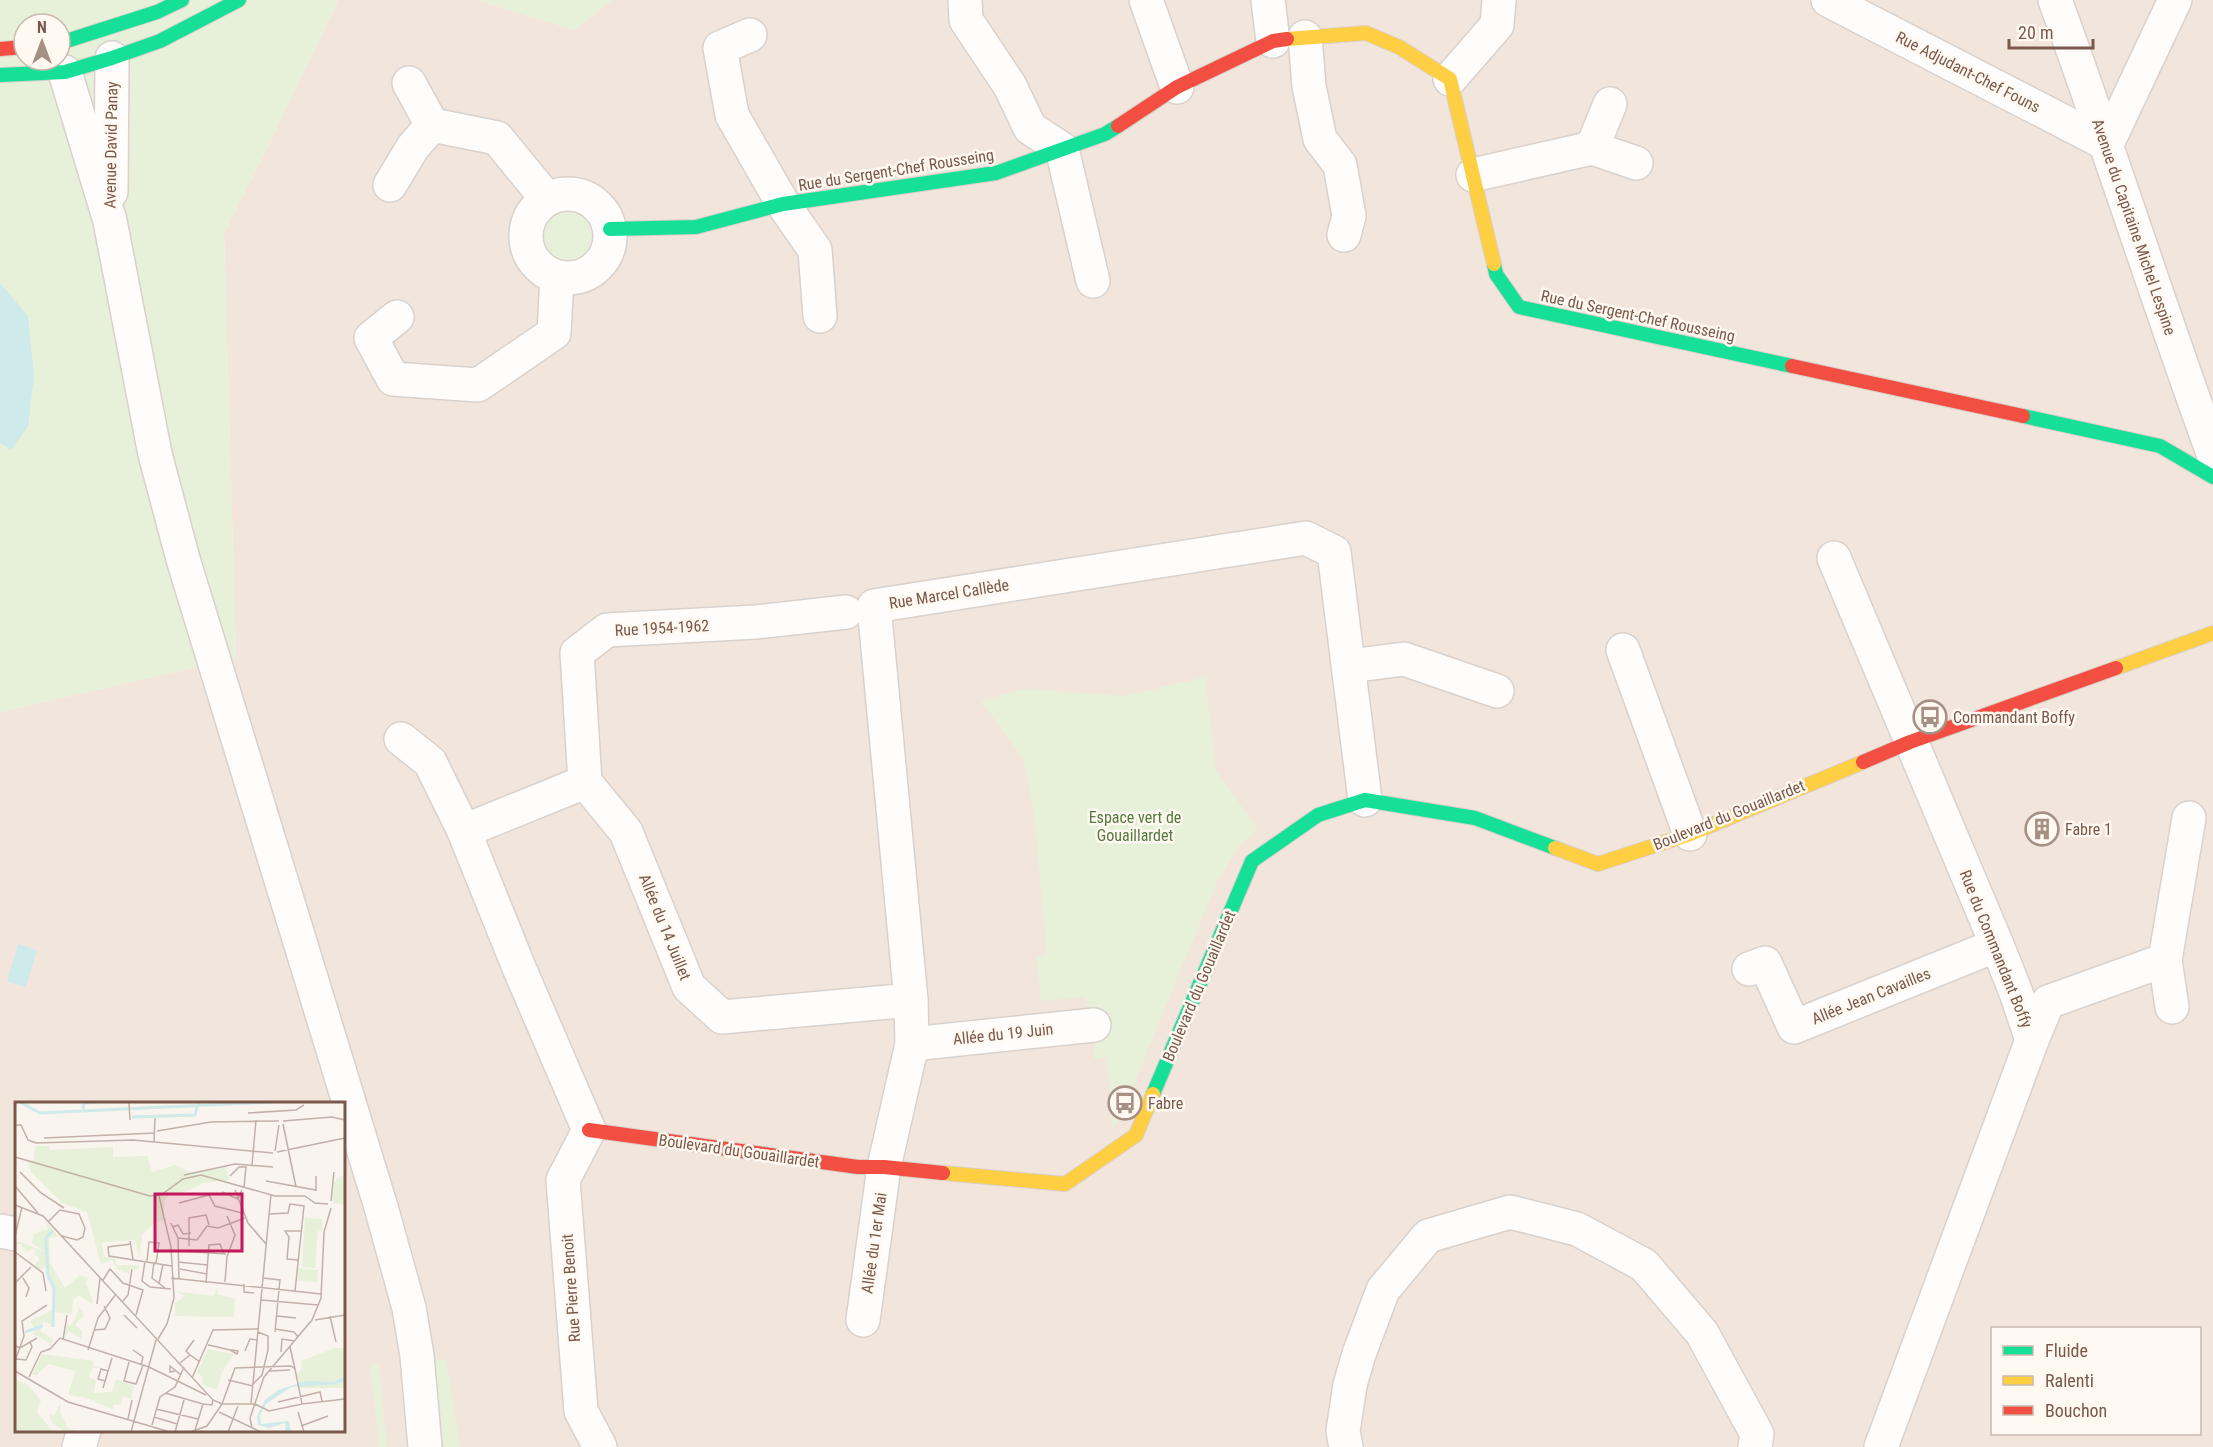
<svg xmlns="http://www.w3.org/2000/svg" width="2213" height="1447" font-family="'Roboto Condensed',sans-serif">
	<style>
		.residential { fill: #f2e6dc; fill-rule: evenodd }
		.green { fill: #e7f0d9; fill-rule: evenodd }
		.water { fill: #cfeaea }
		.lines { fill: none; stroke-linecap: round; stroke-linejoin: round }
		.street-casing { stroke: #d9d1cc; stroke-width: 36 }
		.fast-casing { stroke: #d9cfca; stroke-width: 16 }
		.slow-casing { stroke: #d9cfca; stroke-width: 16 }
		.jam-casing { stroke: #d9cfca; stroke-width: 16 }
		.street { stroke: #fefdfc; stroke-width: 33 }
		.fast { stroke: #16e098; stroke-width: 14 }
		.slow { stroke: #ffcf43; stroke-width: 14 }
		.jam { stroke: #f24e42; stroke-width: 14 }
		.labels { text-anchor: middle; dominant-baseline: central; stroke-width: 5; stroke-linejoin: round; paint-order: stroke }
		.street-label { font-size: 16px; fill: #7a594c; stroke: #fff9f1 }
		.poi-label { font-size: 16px; fill: #7a594c; stroke: #fff9f1; text-anchor: start }
		.park-label { font-size: 16px; fill: #557a40; stroke: #fff9f1 }
		.inset-river { fill: none; stroke: #cfeaea; stroke-width: 3 }
		.inset-road { fill: none; stroke: #c2b1a8; stroke-width: 1.5 }
		.view { fill: #c2185b; fill-opacity: 0.15; stroke: #c2185b; stroke-width: 3 }
		.inset-edge { fill: none; stroke: #7a594c; stroke-width: 3 }
	</style>
	<rect width="100%" height="100%" fill="#f9f4ee"/>
	<path class="residential" d="M338 0H478L574 30 612 0H2213V1447H0V712L236 658 224 233 270 142ZM16 1104H344V1430H16ZM1992 1328H2200V1434H1992Z"/>
	<g class="green">
		<path d="M0 0H338L270 142 224 233 236 658 0 712ZM24 24H60V60H24Z"/>
		<polygon points="478,0 612,0 574,30"/>
		<polygon points="566,204 586,209 597,222 600,241 590,260 569,267 549,261 538,242 541,220 555,207"/>
		<polygon points="1205,677 1216,771 1258,829 1237,848 1216,884 1121,1115 1112,1130 1107,1057 1094,1059 1094,1025 1085,997 1041,1001 1037,957 1047,956 1035,821 1027,774 1022,757 981,701 1023,689 1126,696"/>
		<polygon points="446,1359 460,1447 444,1447 439,1399 434,1400 422,1363"/>
		<polygon points="379,1364 387,1447 379,1447 370,1365"/>
	</g>
	<g class="water">
		<polygon points="0,283 28,316 34,376 28,426 11,450 0,443"/>
		<polygon points="18,944 37,950 26,987 7,982"/>
	</g>
	<g class="lines">
		<defs>
			<g id="street">
				<polyline points="965,0 966,20 1010,86 1030,128 1062,149 1093,281"/>
				<polyline points="1146,0 1177,87"/>
				<polyline points="1268,0 1273,41"/>
				<polyline points="1828,0 2107,144 2175,0"/>
				<path d="M2055 0C2110 150 2158 303 2213 453"/>
				<polyline points="750,35 720,48 732,115 783,204 815,250 820,316"/>
				<polyline points="1305,37 1309,86 1320,139 1340,165 1349,216 1344,235"/>
				<polyline points="65,72 110,221 155,454 183,559 381,1207 409,1308 417,1356 425,1447"/>
				<polyline points="1450,79 1497,25 1499,0"/>
				<polyline points="409,83 432,125"/>
				<polyline points="1592,148 1636,163"/>
				<polyline points="1473,175 1592,148 1610,104"/>
				<polyline points="390,185 413,147 432,125 497,138 547,199"/>
				<polyline points="111,192 112,58"/>
				<circle cx="568" cy="236" r="42"/>
				<polyline points="397,317 371,338 393,379 478,385 554,333 557,277"/>
				<polyline points="1834,558 1997,945 2015,990 2032,1040 1881,1447"/>
				<polyline points="1623,650 1690,834"/>
				<polyline points="1350,666 1404,659 1497,691"/>
				<polyline points="401,739 430,762 464,831 520,970 589,1130 563,1180 581,1411 600,1447"/>
				<polyline points="585,782 577,653 607,630 756,622 846,612"/>
				<polyline points="464,831 585,782 626,832 689,987 722,1017 911,1000"/>
				<polyline points="2165,960 2189,818"/>
				<polyline points="1749,969 1765,963 1794,1027 1997,945"/>
				<polyline points="2032,1040 2048,1002 2165,960 2172,1007"/>
				<polyline points="912,1044 1094,1025"/>
				<polyline points="0,1231 16,1234"/>
				<polyline points="863,1320 884,1167 912,1044 911,1000 874,606 1306,538 1334,552 1365,800"/>
				<polyline points="79,1447 84,1430"/>
				<polyline points="1346,1447 1343,1431 1350,1385 1359,1354 1383,1290 1428,1236 1510,1212 1577,1229 1644,1265 1702,1333 1757,1434 1755,1447"/>
			</g>
			<g id="fast">
				<polyline points="60,43 157,12 182,0"/>
				<polyline points="0,75 65,72 112,58 160,41 239,0"/>
				<polyline points="610,229 696,227 783,204 996,173 1105,134 1118,126"/>
				<polyline points="1494,264 1496,274 1519,307 1792,366"/>
				<polyline points="2023,416 2160,446 2213,477"/>
				<polyline points="1153,1094 1252,861 1318,815 1365,800 1475,818 1555,848"/>
			</g>
			<g id="slow">
				<polyline points="1287,39 1366,33 1399,47 1450,79 1494,264"/>
				<polyline points="2116,668 2213,633"/>
				<polyline points="1555,848 1598,864 1690,834 1863,762"/>
				<polyline points="943,1173 1065,1184 1136,1135 1153,1094"/>
			</g>
			<g id="jam">
				<polyline points="0,49 24,47"/>
				<polyline points="1118,126 1177,87 1273,41 1287,39"/>
				<polyline points="1792,366 2023,416"/>
				<polyline points="1863,762 1910,742 2116,668"/>
				<polyline points="589,1130 858,1167 884,1167 943,1173"/>
			</g>
		</defs>
		<use href="#street" class="street-casing"/>
		<use href="#fast" class="fast-casing"/>
		<use href="#slow" class="slow-casing"/>
		<use href="#jam" class="jam-casing"/>
		<use href="#street" class="street"/>
		<use href="#fast" class="fast"/>
		<use href="#slow" class="slow"/>
		<use href="#jam" class="jam"/>
	</g>
	<defs>
		<symbol id="bus-ring" viewBox="-11 -11 22 22"><circle r="9.5" fill="#fff9f1" stroke="#a68f85" stroke-width="1.5"/><path d="M-5-6H5V4H4V6H2V4H-2V6H-4V4H-5ZM-3.5-4V0h7V-4ZM-3.5 1.2v1.5H-2V1.2ZM2 1.2v1.5H3.5V1.2Z" fill="#a68f85"/></symbol>
		<symbol id="building-ring" viewBox="-11 -11 22 22"><circle r="9.5" fill="#fff9f1" stroke="#a68f85" stroke-width="1.5"/><path d="M-4-6H4V6H1V3H-1V6H-4ZM-2.5-4.3h1.7v1.8h-1.7ZM.8-4.3h1.7v1.8H.8ZM-2.5-1h1.7V.8h-1.7ZM.8-1h1.7V.8H.8Z" fill="#a68f85"/></symbol>
	</defs>
	<g fill-rule="evenodd">
		<use href="#bus-ring" x="1911" y="698" width="38" height="38"/>
		<use href="#building-ring" x="2023" y="810" width="38" height="38"/>
		<use href="#bus-ring" x="1106" y="1084" width="38" height="38"/>
	</g>
	<g class="labels">
		<g class="street-label">
			<text transform="translate(1968 72) rotate(27)">Rue Adjudant-Chef Founs</text>
			<text transform="translate(111 145) rotate(-89)">Avenue David Panay</text>
			<text transform="translate(896 170) rotate(-9)">Rue du Sergent-Chef Rousseing</text>
			<text transform="translate(2134 227) rotate(71)">Avenue du Capitaine Michel Lespine</text>
			<text transform="translate(1638 316) rotate(12)">Rue du Sergent-Chef Rousseing</text>
			<text transform="translate(949 594) rotate(-9)">Rue Marcel Callède</text>
			<text transform="translate(662 628) rotate(-3)">Rue 1954-1962</text>
			<text transform="translate(1729 815) rotate(-22)">Boulevard du Gouaillardet</text>
			<text transform="translate(665 927) rotate(68)">Allée du 14 Juillet</text>
			<text transform="translate(1996 949) rotate(68)">Rue du Commandant Boffy</text>
			<text transform="translate(1199 986) rotate(-67)">Boulevard du Gouaillardet</text>
			<text transform="translate(1871 996) rotate(-22)">Allée Jean Cavailles</text>
			<text transform="translate(1003 1034) rotate(-6)">Allée du 19 Juin</text>
			<text transform="translate(739 1151) rotate(8)">Boulevard du Gouaillardet</text>
			<text transform="translate(874 1243) rotate(-82)">Allée du 1er Mai</text>
			<text transform="translate(571 1288) rotate(-94)">Rue Pierre Benoit</text>
		</g>
		<g class="poi-label">
			<text x="1953" y="717">Commandant Boffy</text>
			<text x="2065" y="829">Fabre 1</text>
			<text x="1148" y="1103">Fabre</text>
		</g>
		<g class="park-label">
			<text x="1135" y="817">Espace vert de<tspan x="1135" dy="18">Gouaillardet</tspan></text>
		</g>
	</g>
	<g transform="translate(15 1102)">
		<rect width="330" height="330" fill="#f9f4ee"/>
		<path d="M20 44H34L35 48 98 45V55L132 54 137 70 160 63 177 71 211 65 214 78 189 81 163 93 154 91 149 101V118L140 120 127 133 124 156 120 138 87 140 89 155 99 156 102 163H124L123 168 115 166 114 172 102 167 97 158 86 162 72 110 47 101 16 70 13 61 19 58ZM326 74H330V103L319 101 317 95 318 81ZM290 116 308 117 307 129H303L300 166 287 165ZM31 120 43 134 34 136 35 161 50 186 65 173 73 176 71 181 78 199 76 202 64 193 58 197 57 212 37 210V223L28 219 25 229 38 237 36 242 18 232 20 227 15 219 39 207 37 183 30 165 25 168 17 164 15 158 19 163 25 158 21 153 15 158 24 148 19 153 21 147 10 149 12 143 9 148 5 152 4 151 2 150 0 148 4 151 9 148 5 141 0 144V140H6L30 150 17 141 19 132 33 127ZM283 166 303 168 302 180 282 179ZM204 183 202 192 220 197 219 215 160 214V201L170 194 160 189 199 194ZM64 206 69 212 60 223 67 229 66 237 54 229 49 237 52 221 54 224 59 219ZM320 246H330V286H285L282 272 287 267 286 259ZM193 247 219 252 207 270 202 288 188 283 187 286 188 276 182 270ZM27 252 79 259 78 264 85 266H77L74 275 81 278 79 291 97 290 101 277 119 284 116 297 107 295 106 302 98 303 99 308 72 296 53 293 60 269 34 262 21 274 17 272ZM0 277 12 282 26 298 22 310 38 330H0ZM46 300 45 310 53 326 66 330H50L37 321 34 311 39 314Z" fill="#e7f0d9"/>
		<path d="M330 274V279L321 282 276 285 251 302 245 313 246 322 273 319 277 330H271L270 321 254 326 243 323 242 314 250 298 263 288 291 279 319 280Z" fill="#cfeaea"/>
		<path class="inset-river" d="M5 0 25 11 258 0M68 7 69 1 83 0M117 15 180 13 183 1M38 225 39 186 33 174 31 136 38 128M10 230 28 224"/>
		<path class="inset-road" d="M114 0 115 18M233 11 281 8 289 3M268 19 317 15 330 18M268 22 281 85M0 23H6L13 38 21 41 118 38 258 51M142 29 196 20 264 19M29 36 140 31M139 40 140 16M260 49 264 23M262 50 330 36M0 55 135 94 146 93 168 77 186 73 260 94H290L300 101 313 102M237 63 241 18M5 70 26 91 49 106M169 73 220 62 258 65M215 74 224 65H231L229 85M251 79 301 88V74M0 84 23 111M220 88 233 121 251 142M207 90 223 97 227 88M316 99 319 70M164 101 194 93 200 104 227 111M0 103 28 114 198 298 207 302 220 266 276 264 280 267 287 302 330 297M254 112 273 111 275 102 289 104 280 189M33 120 45 108 64 112 70 126 68 135 62 138 47 134M156 121 163 136 164 177M158 125 163 123 168 132 176 131M0 134 7 105M163 136 182 138 192 124 203 126 230 116M115 139 118 157M116 142 93 145 94 154 157 164M174 144V116L191 113 194 123M164 149 211 152M0 150 28 171 31 189M283 158 272 157 274 135 270 129H287M130 159 127 179 135 185 156 187M132 159 134 140 144 141 141 161M139 160 137 176 150 186M163 160 193 163M165 167 192 172M8 176 14 186 11 195M156 176 306 192M248 176 265 178 264 187M88 178 95 167 108 181 128 188 121 213M210 180 212 155 220 133 212 114M0 181 16 165M191 181 194 143 205 142 209 152M144 182 148 162M229 182V190L239 191M246 198 303 203M108 199 113 193 117 167M82 202 85 176M109 213 122 226M262 214 281 216M315 214 321 240M300 218 330 213M260 227 279 230 283 235M79 228 90 227 95 216 89 204M260 230 264 187M143 237 152 222 159 196 156 145 144 94M48 238 52 213M193 243H194L215 248H218L223 249 222 252 215 248M0 244 5 246 22 236M275 245 280 267M73 248 83 216 101 192M118 248 128 255 126 263M230 249 235 237 242 238M266 250 267 237 280 239M175 253 171 249 179 238M1 257 11 258 17 245 15 240M0 259 9 234 7 219 32 203M114 260 109 279 121 282 128 263M165 261 175 253 185 260M0 269 53 300 155 330M160 269 155 270V264L166 273M254 269 275 268M14 275 26 250 35 247 45 236 134 265 191 293M177 276 198 228 243 227M213 278 238 284M90 279 83 277 86 267 93 269M238 282 247 273 253 248V234L243 230M88 286 97 256M150 291 188 302 197 303 198 298M263 300 305 290 307 299M236 302 256 92M141 307 183 317M204 310 246 330M283 310 289 330M139 315 162 322M113 317 117 298M137 323 145 295 160 285 169 265M286 324 313 314M237 326 235 316 249 275 297 218 306 196 309 130 316 106M180 328 188 302M116 330 141 238M160 330 169 298M175 330 192 324 207 302H240L254 309 287 302M213 330 223 304"/>
		<path class="view" d="M140 92H227V149H140Z"/>
		<rect width="330" height="330" class="inset-edge"/>
	</g>
	<rect x="1991" y="1327" width="210" height="108" fill="#fff9f1" stroke="#cab9af" stroke-width="1.5"/>
	<rect x="2003" y="1346" width="30" height="9" fill="#16e098" stroke="#cab9af" stroke-width="1.5"/>
	<text x="2045" y="1357" font-size="18" fill="#7a594c">Fluide</text>
	<rect x="2003" y="1376" width="30" height="9" fill="#ffcf43" stroke="#cab9af" stroke-width="1.5"/>
	<text x="2045" y="1387" font-size="18" fill="#7a594c">Ralenti</text>
	<rect x="2003" y="1406" width="30" height="9" fill="#f24e42" stroke="#cab9af" stroke-width="1.5"/>
	<text x="2045" y="1417" font-size="18" fill="#7a594c">Bouchon</text>
	<g transform="translate(42 42)"><circle r="28" fill="#fff9f1" stroke="#cab9af" stroke-width="1.5"/>
	<path d="M0-4.5L10 22L0 15L-10 22Z" fill="#a68f85"/>
	<text y="-9" font-size="16" font-weight="bold" text-anchor="middle" fill="#7a594c">N</text>
	</g>
	<path d="M2009 39v9h84v-9" fill="none" stroke="#7a594c" stroke-width="3"/>
	<text x="2018" y="39" font-size="18" fill="#7a594c" stroke="#fff9f1" stroke-width="4.5" paint-order="stroke">20 m</text>
</svg>
